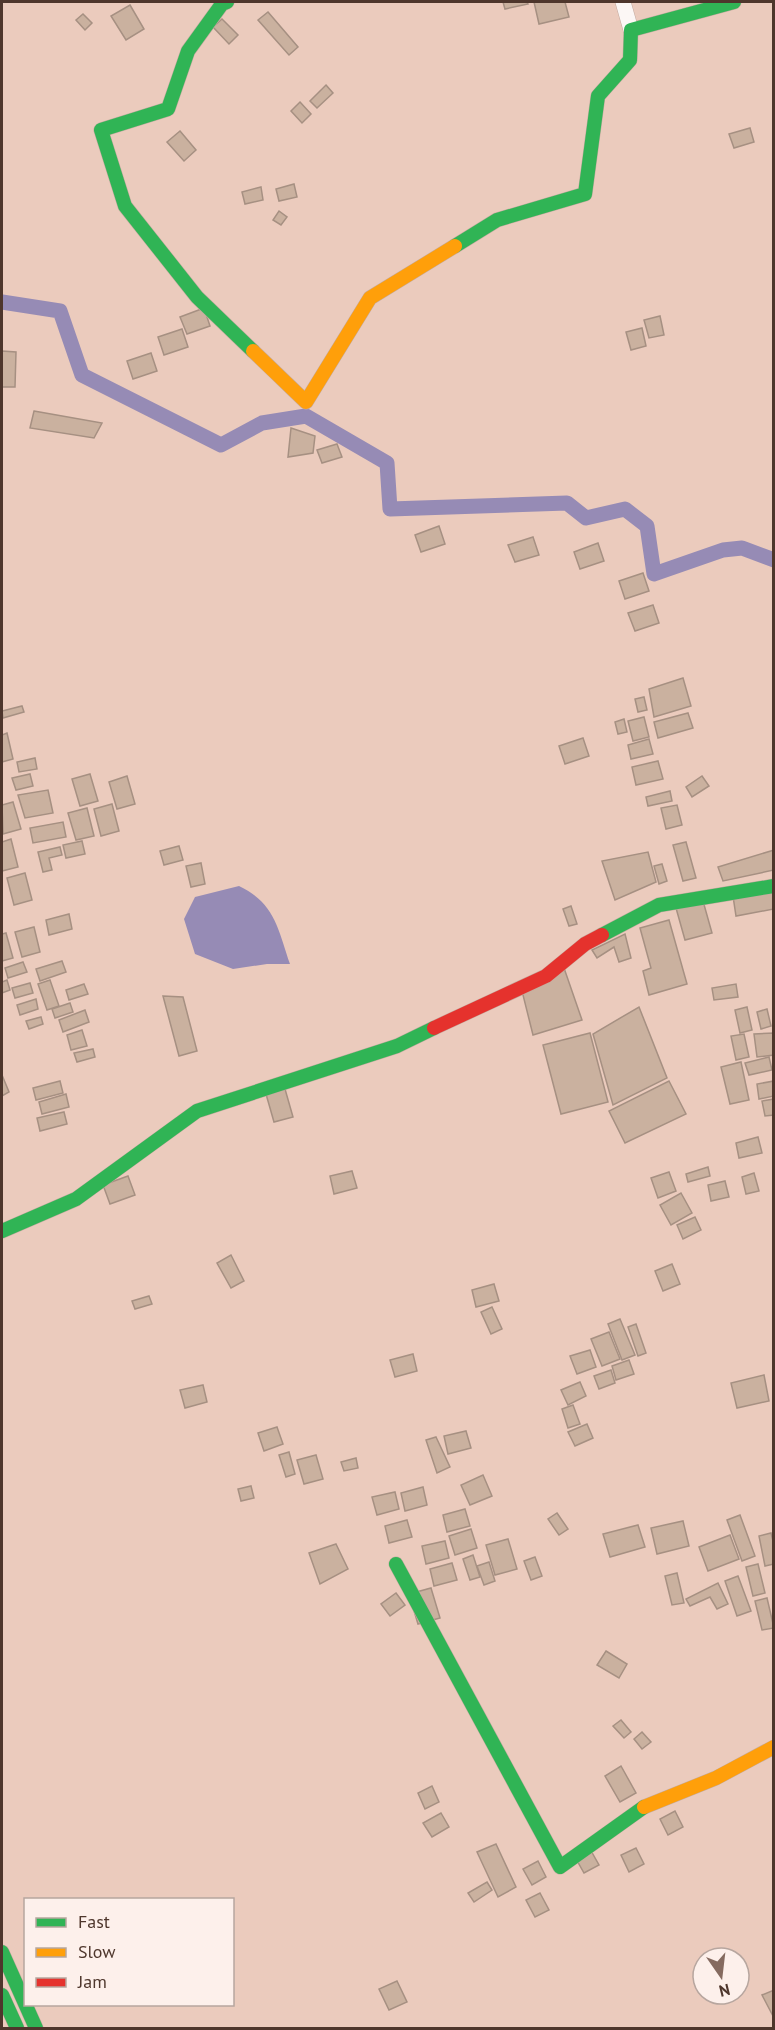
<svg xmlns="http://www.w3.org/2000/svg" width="775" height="2030" font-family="'PT Sans',sans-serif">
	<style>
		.water { fill: #968bb5 }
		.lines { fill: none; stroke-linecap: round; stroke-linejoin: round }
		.canal { stroke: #968bb5; stroke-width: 15 }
		.building { fill: #cab19f; stroke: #a69082; stroke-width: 1.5 }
		.street-casing { stroke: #c4aba0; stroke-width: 16 }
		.fast-casing { stroke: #c4aba0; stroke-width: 15 }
		.slow-casing { stroke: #c4aba0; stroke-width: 15 }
		.jam-casing { stroke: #c4aba0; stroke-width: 15 }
		.street { stroke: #fcf7f5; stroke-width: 15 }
		.fast { stroke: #30b455; stroke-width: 14 }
		.slow { stroke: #ff9f0a; stroke-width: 14 }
		.jam { stroke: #e5322d; stroke-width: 14 }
	</style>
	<rect width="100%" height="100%" fill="#ebcbbd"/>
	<path class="water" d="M239 886C275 903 278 929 290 964H267L233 969 195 954 184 919 195 897Z"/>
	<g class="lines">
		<polyline class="canal" points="2,302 60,311 82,375 221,445 262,423 306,416 387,463 390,509 567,503 586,518 625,509 647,526 654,574 723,550 742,548 774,560"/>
	</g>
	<g class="building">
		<polygon points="503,2 527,2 528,4 505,9"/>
		<polygon points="534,2 565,2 569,17 539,24"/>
		<polygon points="130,5 144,29 126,40 111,16"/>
		<polygon points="268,12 298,47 289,55 258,20"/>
		<polygon points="83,14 92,23 85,30 76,20"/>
		<polygon points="222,19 238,35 229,44 213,27"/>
		<polygon points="326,85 333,93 317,108 310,101"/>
		<polygon points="300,102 311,114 302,123 291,111"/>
		<polygon points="750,128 754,142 734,148 729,134"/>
		<polygon points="180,131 196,150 184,161 167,142"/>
		<polygon points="294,184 297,197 279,201 276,189"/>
		<polygon points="261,187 263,200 245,204 242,192"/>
		<polygon points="279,211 287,217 281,225 273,220"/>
		<polygon points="204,308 210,326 187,334 180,317"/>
		<polygon points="660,316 664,335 649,338 644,320"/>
		<polygon points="642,328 646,346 631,350 626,332"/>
		<polygon points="182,329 188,347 164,355 158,337"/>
		<polygon points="2,351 16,352 15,387 2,387"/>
		<polygon points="151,353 157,371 133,379 127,361"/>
		<polygon points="34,411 102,423 94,438 30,428"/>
		<polygon points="291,428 315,436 313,453 288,457"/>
		<polygon points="337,444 342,457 322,463 317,450"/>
		<polygon points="439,526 445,544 421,552 415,535"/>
		<polygon points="533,537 539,555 515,562 508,545"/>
		<polygon points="598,543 604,561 580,569 574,552"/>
		<polygon points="643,573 649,591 625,599 619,581"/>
		<polygon points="653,605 659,623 635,631 628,613"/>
		<polygon points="683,678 691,706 654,717 649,689"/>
		<polygon points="644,697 647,710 638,712 635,699"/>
		<polygon points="22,706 24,712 3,718 2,711"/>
		<polygon points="688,713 693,728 658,738 654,722"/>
		<polygon points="644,717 649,737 633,741 628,721"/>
		<polygon points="624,719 627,732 618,734 615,722"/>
		<polygon points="7,733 13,759 2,762 2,735"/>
		<polygon points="583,738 589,756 565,764 559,746"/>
		<polygon points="649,739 653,754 631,759 628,745"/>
		<polygon points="35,758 37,769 19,772 17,762"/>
		<polygon points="658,761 663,779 636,785 632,767"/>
		<polygon points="30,774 33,786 16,790 12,778"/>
		<polygon points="90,774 98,801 80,806 72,779"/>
		<polygon points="127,776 135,804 117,809 109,782"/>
		<polygon points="702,776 709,786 692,797 686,787"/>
		<polygon points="48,790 53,813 25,818 18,795"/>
		<polygon points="670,791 672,801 648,806 646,797"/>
		<polygon points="13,802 21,829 3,834 2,805"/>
		<polygon points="112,804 119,831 101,836 94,809"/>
		<polygon points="677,805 682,825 666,829 661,808"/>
		<polygon points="87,808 94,836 76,840 68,813"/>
		<polygon points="63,822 66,837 33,843 30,828"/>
		<polygon points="11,839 18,867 2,871 2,842"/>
		<polygon points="82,841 85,854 66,858 63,845"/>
		<polygon points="686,842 696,878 683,881 673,845"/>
		<polygon points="179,846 183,860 164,865 160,851"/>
		<polygon points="60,847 62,855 49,858 52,870 43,872 38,852"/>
		<polygon points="774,850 774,870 723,881 718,867"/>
		<polygon points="648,852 656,882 615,900 602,861"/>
		<polygon points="201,863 205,884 191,887 186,866"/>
		<polygon points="662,864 667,881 659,884 654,866"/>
		<polygon points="25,873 32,900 14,905 7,878"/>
		<polygon points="774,889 774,909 736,916 733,896"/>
		<polygon points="703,901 712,933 685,940 676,908"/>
		<polygon points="571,906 577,924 569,926 563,909"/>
		<polygon points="69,914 72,929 49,935 46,920"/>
		<polygon points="669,920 687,984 649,995 643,971 651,968 640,928"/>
		<polygon points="34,927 40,952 22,957 15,932"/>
		<polygon points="6,933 13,958 2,961 2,934"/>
		<polygon points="625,934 631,958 619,962 614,947 597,958 592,950"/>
		<polygon points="62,961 66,972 40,981 36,969"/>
		<polygon points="23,962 27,972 8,978 5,968"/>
		<polygon points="564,968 582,1020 533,1035 522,991"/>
		<polygon points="7,980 10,990 2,993 2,982"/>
		<polygon points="50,980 59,1006 47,1010 38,984"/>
		<polygon points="30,983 33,993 15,998 12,988"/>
		<polygon points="84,984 88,994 69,1000 66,990"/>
		<polygon points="736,984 738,997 714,1000 712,988"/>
		<polygon points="163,996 183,997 197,1051 179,1056"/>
		<polygon points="36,999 38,1009 20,1015 17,1005"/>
		<polygon points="70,1003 73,1012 55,1018 52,1009"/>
		<polygon points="639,1007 667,1078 613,1105 593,1034"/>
		<polygon points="747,1007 752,1030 740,1033 735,1010"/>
		<polygon points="767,1009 771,1026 761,1029 757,1012"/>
		<polygon points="85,1010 89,1022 63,1032 59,1020"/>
		<polygon points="41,1017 43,1024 29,1029 26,1021"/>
		<polygon points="82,1030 87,1046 71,1050 67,1035"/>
		<polygon points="590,1033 608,1102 561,1114 543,1045"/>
		<polygon points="774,1033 774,1055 757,1057 754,1034"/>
		<polygon points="744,1034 749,1057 736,1060 731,1036"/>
		<polygon points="93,1049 95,1057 77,1062 74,1053"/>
		<polygon points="769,1057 772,1070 749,1075 745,1063"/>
		<polygon points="741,1062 749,1100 730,1104 721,1067"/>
		<polygon points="2,1075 9,1092 2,1096"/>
		<polygon points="60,1081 63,1093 36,1100 33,1088"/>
		<polygon points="669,1081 686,1114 625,1143 609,1111"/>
		<polygon points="774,1081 774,1096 759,1099 757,1084"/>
		<polygon points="285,1089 293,1117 274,1122 266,1094"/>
		<polygon points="66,1094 69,1107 42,1114 39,1102"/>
		<polygon points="774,1099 774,1115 765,1116 762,1101"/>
		<polygon points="64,1112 67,1124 40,1131 37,1118"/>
		<polygon points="758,1137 762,1153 739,1158 736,1143"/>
		<polygon points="708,1167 710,1176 688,1182 686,1174"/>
		<polygon points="352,1171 357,1188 334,1194 330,1176"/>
		<polygon points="669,1172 676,1191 658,1198 651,1178"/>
		<polygon points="754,1173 759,1191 746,1194 742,1177"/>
		<polygon points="128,1176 135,1195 110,1204 103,1185"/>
		<polygon points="725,1181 729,1197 711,1201 708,1185"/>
		<polygon points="681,1193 692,1213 671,1225 660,1205"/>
		<polygon points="695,1217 701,1230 683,1239 677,1225"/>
		<polygon points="231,1255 244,1281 231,1288 217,1263"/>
		<polygon points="672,1264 680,1284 663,1291 655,1271"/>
		<polygon points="494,1284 499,1301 476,1307 472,1290"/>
		<polygon points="149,1296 152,1304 135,1309 132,1301"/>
		<polygon points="492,1307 502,1329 491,1334 481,1312"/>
		<polygon points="620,1319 635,1355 622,1360 608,1324"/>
		<polygon points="636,1324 646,1353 638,1356 628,1327"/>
		<polygon points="609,1332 620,1359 602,1366 591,1339"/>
		<polygon points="590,1350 596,1367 577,1374 570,1356"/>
		<polygon points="413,1354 417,1371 395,1377 390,1360"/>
		<polygon points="629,1360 634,1374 616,1380 612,1366"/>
		<polygon points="611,1370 615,1383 599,1389 594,1376"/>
		<polygon points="764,1375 769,1401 737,1408 731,1383"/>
		<polygon points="580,1382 586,1396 568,1405 561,1390"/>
		<polygon points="203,1385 207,1402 185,1408 180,1390"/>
		<polygon points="573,1405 580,1424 568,1428 562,1409"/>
		<polygon points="587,1424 593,1438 575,1446 568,1432"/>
		<polygon points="277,1427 283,1444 264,1451 258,1433"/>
		<polygon points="466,1431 471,1448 448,1454 444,1436"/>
		<polygon points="436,1437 450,1467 437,1473 426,1440"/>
		<polygon points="289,1452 295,1474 286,1477 279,1455"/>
		<polygon points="316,1455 323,1479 304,1484 297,1460"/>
		<polygon points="356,1458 358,1468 344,1471 341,1462"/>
		<polygon points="483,1475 492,1496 470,1505 461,1485"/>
		<polygon points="251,1486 254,1498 241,1501 238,1489"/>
		<polygon points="423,1487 427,1505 405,1511 401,1493"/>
		<polygon points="395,1492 399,1509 377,1515 372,1497"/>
		<polygon points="465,1509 470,1526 447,1532 443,1515"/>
		<polygon points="557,1513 568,1529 559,1535 548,1519"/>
		<polygon points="740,1515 755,1556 742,1561 727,1520"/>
		<polygon points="407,1520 412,1537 389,1543 385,1526"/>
		<polygon points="683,1521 689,1546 657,1554 651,1528"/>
		<polygon points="638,1525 645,1547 610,1557 603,1534"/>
		<polygon points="471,1529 477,1548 455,1555 449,1536"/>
		<polygon points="771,1533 774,1545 774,1564 765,1566 759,1536"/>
		<polygon points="730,1535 739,1559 708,1571 699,1547"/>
		<polygon points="508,1539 517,1569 495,1575 486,1545"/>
		<polygon points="445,1541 449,1558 426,1564 422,1546"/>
		<polygon points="336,1544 348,1569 320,1584 309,1553"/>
		<polygon points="473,1555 480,1577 470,1580 463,1559"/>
		<polygon points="535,1557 542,1576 531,1580 524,1561"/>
		<polygon points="489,1562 495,1581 484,1585 477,1566"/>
		<polygon points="452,1563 457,1580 434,1586 430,1569"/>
		<polygon points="758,1564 765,1593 753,1596 746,1567"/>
		<polygon points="677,1573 684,1603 672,1605 665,1576"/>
		<polygon points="738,1576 751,1611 737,1616 725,1581"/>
		<polygon points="718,1583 728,1604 717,1609 710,1597 690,1606 686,1599"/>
		<polygon points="431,1588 440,1618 418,1624 409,1594"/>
		<polygon points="396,1593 405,1605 390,1616 381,1604"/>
		<polygon points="767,1598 774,1628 762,1630 755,1601"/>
		<polygon points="606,1651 627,1664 619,1678 597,1665"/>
		<polygon points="621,1720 631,1732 624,1738 613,1726"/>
		<polygon points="642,1732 651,1742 642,1749 634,1739"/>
		<polygon points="621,1766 636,1793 620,1802 605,1776"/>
		<polygon points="432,1786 439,1802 425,1809 418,1793"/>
		<polygon points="675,1811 683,1827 668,1835 660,1819"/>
		<polygon points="441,1813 449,1827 432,1837 423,1823"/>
		<polygon points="496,1844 516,1887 498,1897 477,1852"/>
		<polygon points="636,1848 644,1864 629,1872 621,1855"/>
		<polygon points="590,1849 599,1865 584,1873 575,1857"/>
		<polygon points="538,1861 546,1877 532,1885 523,1869"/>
		<polygon points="487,1882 492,1890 474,1902 468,1893"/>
		<polygon points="540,1893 549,1910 535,1917 526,1900"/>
		<polygon points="397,1981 407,2002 389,2010 379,1989"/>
		<polygon points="774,1990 774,2018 762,1995"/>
	</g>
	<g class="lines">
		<defs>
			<polyline id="street" points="623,2 631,30"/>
			<g id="fast">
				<polyline points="227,2 222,4 188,51 168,109 101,130 125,206 197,297 253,351"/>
				<polyline points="455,246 497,220 585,194 598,96 630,60 631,30 734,2"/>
				<polyline points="602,935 659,905 774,886"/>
				<polyline points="2,1231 76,1199 197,1111 397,1046 434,1028"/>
				<polyline points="396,1564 560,1867 644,1807"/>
				<polyline points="2,1952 36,2028"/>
				<polyline points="2,1995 17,2028"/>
			</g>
			<g id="slow">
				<polyline points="253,351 306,402 370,298 455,246"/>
				<polyline points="644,1807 716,1778 774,1747"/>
			</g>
			<polyline id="jam" points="434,1028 546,976 585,944 602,935"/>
		</defs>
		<use href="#street" class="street-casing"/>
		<use href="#fast" class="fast-casing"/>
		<use href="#slow" class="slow-casing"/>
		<use href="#jam" class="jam-casing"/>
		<use href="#street" class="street"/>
		<use href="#fast" class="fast"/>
		<use href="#slow" class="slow"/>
		<use href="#jam" class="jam"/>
	</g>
	<rect width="775" height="2030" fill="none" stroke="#4e362c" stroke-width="6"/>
	<rect x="24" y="1898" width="210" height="108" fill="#fdf0eb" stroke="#b7a69f" stroke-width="1.5"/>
	<rect x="36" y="1918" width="30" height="9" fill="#30b455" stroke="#b7a69f" stroke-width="1.5"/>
	<text x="78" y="1928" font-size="18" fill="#4e362c">Fast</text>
	<rect x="36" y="1948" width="30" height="9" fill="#ff9f0a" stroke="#b7a69f" stroke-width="1.5"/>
	<text x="78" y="1958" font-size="18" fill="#4e362c">Slow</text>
	<rect x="36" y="1978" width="30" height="9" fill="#e5322d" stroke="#b7a69f" stroke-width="1.5"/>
	<text x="78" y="1988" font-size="18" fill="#4e362c">Jam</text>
	<g transform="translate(721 1976) rotate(166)"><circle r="28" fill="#fdf0eb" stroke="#b7a69f" stroke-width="1.5"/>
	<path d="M0-4.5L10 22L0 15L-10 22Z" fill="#856a5f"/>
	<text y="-9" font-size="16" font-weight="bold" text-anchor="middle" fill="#4e362c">N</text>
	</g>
</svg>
